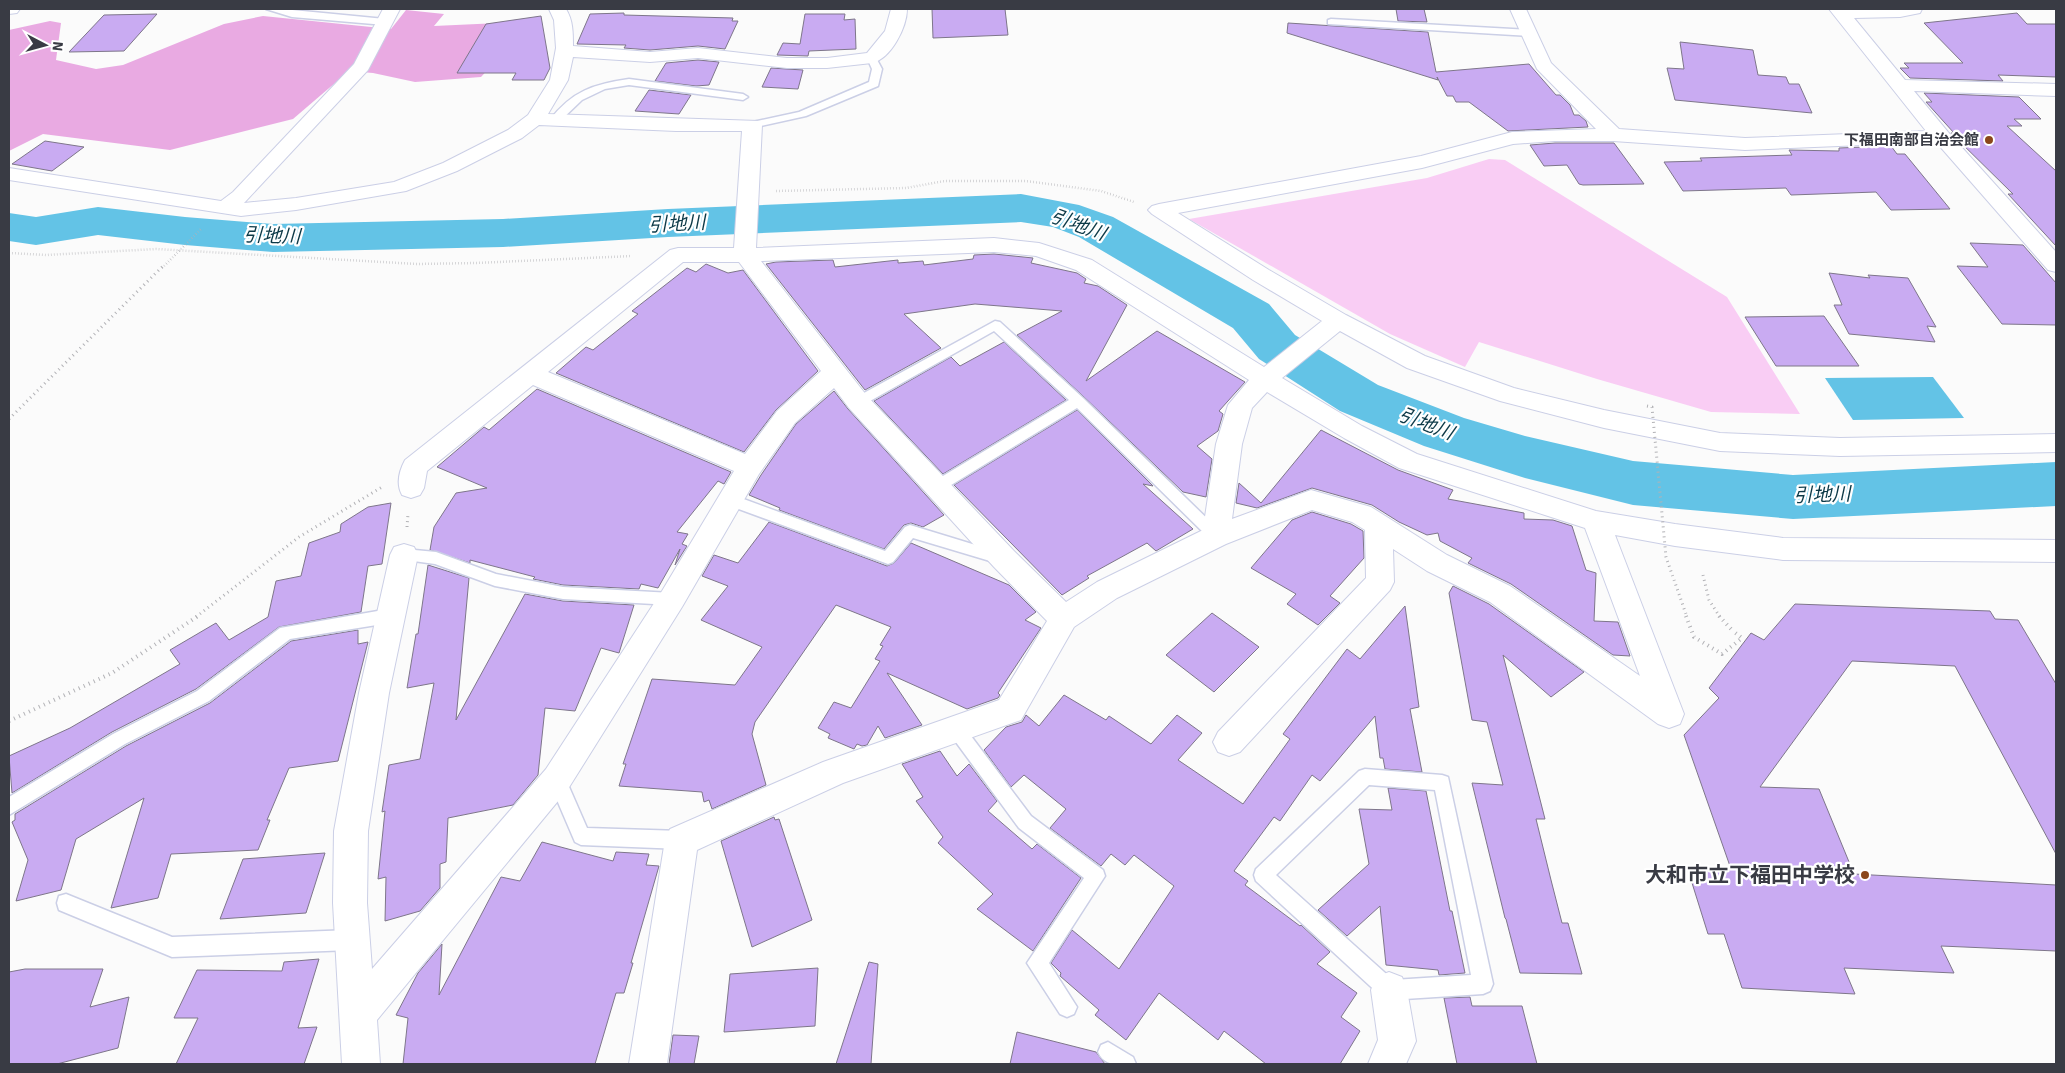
<svg xmlns="http://www.w3.org/2000/svg" width="2065" height="1073" font-family="Signika,'Noto Sans JP',sans-serif">
	<style>
		.green { fill: #f9cdf4 }
		.forest { fill: #e9aae2 }
		.water { fill: #63c3e6 }
		.lines { fill: none; stroke-linecap: round; stroke-linejoin: round }
		.river { fill: #63c3e6; fill-rule: evenodd }
		.building { fill: #c9abf2; stroke: #7e768a }
		.service-casing { stroke: #cbcfe6; stroke-width: 3 }
		.minor-casing { stroke: #cbcfe6; stroke-width: 2 }
		.path-far2 { stroke: #b2b2b6; stroke-width: 2.5; stroke-dasharray: 0.5 2.5; stroke-linecap: butt }
		.path-far1 { stroke: #b2b2b6; stroke-width: 3; stroke-dasharray: 1 4; stroke-linecap: butt }
		.path { stroke: #b2b2b6; stroke-width: 4; stroke-dasharray: 1 4.5; stroke-linecap: butt }
		.service { fill: #fff; fill-rule: evenodd }
		.minor { fill: #fff; fill-rule: evenodd }
		.path-bridge-far1 { stroke: #b2b2b6; stroke-width: 3; stroke-dasharray: 1 4; stroke-linecap: butt }
		.path-bridge { stroke: #b2b2b6; stroke-width: 4; stroke-dasharray: 1 4.5; stroke-linecap: butt }
		.poi-dot { fill: #8b471b; stroke: #fff; stroke-width: 2 }
		.labels { text-anchor: middle; dominant-baseline: central; stroke-width: 4.5; stroke-linejoin: round; paint-order: stroke }
		.far-poi-label { font-size: 15px; font-weight: bold; fill: #393b44; stroke: #fff; text-anchor: end }
		.water-label { font-size: 19px; font-style: italic; fill: #0c3947; stroke: #fff }
		.near-poi-label { font-size: 21px; font-weight: bold; fill: #393b44; stroke: #fff; text-anchor: end }
	</style>
	<rect width="100%" height="100%" fill="#fbfbfb"/>
	<polygon class="green" points="1489,159 1505,160 1727,297 1800,414 1711,412 1597,379 1479,342 1465,367 1390,334 1189,219 1427,178"/>
	<polygon class="forest" points="406,10 444,14 434,26 499,23 509,47 481,77 415,82 373,73 349,71 293,119 170,150 43,134 9,151 9,30 50,21 61,23 56,60 96,69 123,65 224,24 263,16 391,29"/>
	<polygon class="water" points="1933,377 1964,418 1853,420 1825,378"/>
	<g class="lines">
		<polygon class="river" points="1021,194 1079,205 1113,217 1269,304 1295,335 1378,385 1464,418 1525,436 1633,461 1793,475 2056,462 2056,506 1793,519 1633,505 1525,478 1424,446 1340,411 1259,359 1233,328 1079,237 1053,227 1021,222 668,237 503,247 273,252 185,245 98,235 36,245 9,241 9,213 36,217 98,207 185,217 273,224 503,219 668,209"/>
	</g>
	<g class="building">
		<polygon points="932,9 1005,9 1008,35 933,38"/>
		<polygon points="1396,9 1424,9 1427,22 1398,21"/>
		<polygon points="624,13 624,15 733,18 732,21 738,21 725,49 698,46 650,50 624,48 626,45 577,44 590,14"/>
		<polygon points="2017,13 2027,24 2056,24 2056,77 1998,75 2003,81 1910,78 1900,68 1909,68 1904,63 1963,63 1924,23"/>
		<polygon points="157,14 124,51 69,52 104,15"/>
		<polygon points="805,14 845,14 844,20 855,19 856,49 809,51 808,56 777,55 783,43 800,44"/>
		<polygon points="541,16 550,68 544,80 512,80 516,73 457,73 486,24"/>
		<polygon points="1288,23 1428,32 1436,72 1529,64 1556,95 1560,95 1570,105 1574,115 1579,115 1586,121 1588,127 1508,131 1469,102 1456,102 1453,96 1447,96 1437,77 1438,80 1287,33"/>
		<polygon points="1680,42 1753,50 1758,75 1786,77 1789,84 1799,84 1812,113 1675,100 1667,68 1684,69"/>
		<polygon points="698,60 719,62 709,85 696,86 655,81 666,63"/>
		<polygon points="771,68 803,70 798,89 762,87"/>
		<polygon points="649,90 691,95 679,114 635,111"/>
		<polygon points="1924,93 2019,97 2041,119 2014,119 2022,126 2007,126 2056,171 2056,246 2008,194 2013,194 1951,133 1954,133 1926,102 1932,102"/>
		<polygon points="45,141 84,147 52,171 12,164"/>
		<polygon points="1555,143 1614,143 1644,184 1583,185 1579,184 1567,165 1544,166 1530,145"/>
		<polygon points="1891,146 1897,154 1905,154 1950,209 1891,210 1876,192 1791,195 1786,188 1683,191 1664,162 1702,161 1700,158 1792,155 1789,150 1839,151 1839,148"/>
		<polygon points="1970,243 2023,245 2056,283 2056,325 2002,324 1957,266 1988,267"/>
		<polygon points="994,254 1033,258 1031,263 1077,273 1086,279 1084,283 1098,286 1127,305 1086,381 1157,331 1245,382 1219,411 1223,414 1218,431 1197,446 1212,459 1206,497 1183,492 1084,397 1017,335 1062,311 975,304 904,314 941,348 865,390 766,264 776,262 833,260 835,267 898,260 898,263 923,261 924,265 973,259 974,255"/>
		<polygon points="706,264 728,273 743,270 818,371 776,410 744,452 556,373 586,347 593,350 638,314 632,311 687,268 696,272"/>
		<polygon points="1829,273 1870,278 1868,275 1908,278 1936,327 1927,326 1935,342 1849,334 1834,305 1842,305"/>
		<polygon points="1824,316 1859,366 1776,366 1745,317"/>
		<polygon points="1004,342 1066,400 943,474 874,401 951,357 960,366"/>
		<polygon points="537,389 731,472 724,484 718,481 677,532 688,534 682,544 687,546 675,565 680,549 658,588 641,584 639,589 563,585 533,579 535,577 470,560 470,563 430,550 434,527 456,493 487,488 437,467 484,427 489,430"/>
		<polygon points="834,391 848,409 944,515 923,527 911,523 904,525 884,549 779,510 780,508 749,495 761,475 796,424"/>
		<polygon points="1077,410 1153,486 1143,484 1193,529 1156,551 1147,543 1087,576 1089,578 1062,595 954,485"/>
		<polygon points="1321,430 1398,470 1453,490 1448,499 1524,513 1524,519 1553,520 1572,526 1586,570 1596,573 1594,621 1618,622 1630,656 1613,655 1511,584 1468,563 1472,558 1440,541 1438,533 1427,535 1399,522 1372,505 1312,488 1257,508 1236,503 1239,483 1261,503"/>
		<polygon points="391,503 382,564 368,566 361,612 279,627 196,689 112,732 12,793 9,756 70,728 180,664 170,650 216,623 229,640 268,617 276,581 301,576 309,543 340,532 341,524 368,507"/>
		<polygon points="1312,512 1351,524 1363,531 1364,558 1330,596 1340,603 1318,625 1287,604 1296,594 1251,568 1292,520"/>
		<polygon points="769,522 887,566 894,563 911,543 1009,585 1036,612 1025,620 1041,628 998,693 1000,695 998,698 967,709 887,673 922,725 885,738 878,726 867,745 862,746 857,744 854,749 828,738 830,734 818,728 834,702 851,708 880,661 875,659 883,646 880,645 891,627 836,605 755,722 752,734 766,785 712,809 709,800 704,802 702,792 619,786 626,764 623,764 652,679 735,685 762,647 701,620 728,586 702,576 714,555 738,563"/>
		<polygon points="428,565 469,578 456,720 525,594 563,601 634,605 619,653 601,648 575,711 545,708 538,775 513,805 448,818 446,862 440,864 440,888 420,911 385,921 386,877 378,879 385,811 382,812 389,765 420,759 434,683 407,688 416,634 418,634"/>
		<polygon points="1453,586 1489,604 1584,672 1551,697 1503,655 1545,819 1536,819 1551,880 1562,923 1568,923 1582,974 1520,973 1506,919 1505,918 1472,783 1503,785 1487,722 1472,720 1449,593"/>
		<polygon points="1795,604 1990,611 1995,619 2018,620 2056,684 2056,854 1955,666 1852,661 1760,787 1819,789 1854,874 2056,885 2056,951 1941,946 1954,973 1844,968 1855,994 1742,988 1724,934 1708,934 1687,867 1731,869 1684,735 1719,698 1709,688 1751,633 1764,640"/>
		<polygon points="1405,606 1419,707 1410,709 1422,772 1385,769 1383,758 1380,758 1375,716 1320,781 1312,775 1280,821 1274,817 1234,871 1248,881 1245,885 1300,926 1301,925 1330,952 1317,964 1357,993 1341,1017 1360,1031 1340,1064 1266,1064 1224,1031 1218,1040 1159,993 1126,1040 1095,1015 1099,1010 1060,976 1061,973 1051,963 1072,930 1119,969 1174,886 1134,855 1125,865 1111,854 1101,866 1050,828 1066,809 1024,775 1011,787 984,750 1006,727 1022,722 1026,715 1039,726 1064,695 1106,720 1109,716 1151,744 1177,715 1202,733 1178,760 1243,804 1290,739 1283,734 1347,649 1360,659"/>
		<polygon points="1212,613 1259,647 1214,692 1166,655"/>
		<polygon points="358,630 358,644 368,642 338,761 289,768 267,820 270,820 258,850 171,854 158,898 111,908 144,798 76,839 61,890 16,901 28,860 12,822 15,820 15,814 126,746 210,703 291,641"/>
		<polygon points="940,751 957,776 969,764 997,801 988,811 1032,849 1037,844 1081,878 1033,951 977,909 993,894 938,843 943,837 916,801 923,797 902,764"/>
		<polygon points="1388,788 1426,791 1450,911 1452,911 1465,973 1439,975 1438,970 1386,965 1380,906 1347,936 1318,910 1369,864 1359,809 1392,810"/>
		<polygon points="774,817 775,820 779,819 812,920 752,947 721,841"/>
		<polygon points="542,842 613,861 616,852 649,854 646,865 659,866 631,963 633,963 624,993 616,993 595,1064 403,1064 408,1018 396,1015 418,973 442,944 439,995 501,877 520,881"/>
		<polygon points="325,853 306,913 220,919 243,859"/>
		<polygon points="319,959 298,1028 317,1027 304,1064 176,1064 198,1018 174,1018 197,970 282,971 284,962"/>
		<polygon points="869,962 878,964 871,1064 836,1064"/>
		<polygon points="818,968 815,1026 724,1032 730,974"/>
		<polygon points="25,969 103,969 90,1007 129,997 118,1048 57,1064 9,1064 9,972"/>
		<polygon points="1470,997 1472,1006 1522,1006 1537,1064 1457,1064 1444,998"/>
		<polygon points="1017,1032 1096,1052 1105,1064 1010,1064"/>
		<polygon points="673,1035 699,1036 694,1064 669,1064"/>
	</g>
	<g class="lines">
		<defs>
			<g id="service">
				<polygon points="266,9 282,9 385,19 390,22 385,25 292,17"/>
				<polygon points="1331,19 1529,30 1534,33 1529,36 1328,24 1328,20"/>
				<polygon points="872,55 875,56 882,69 878,86 806,116 752,128 747,125 748,123 799,112 869,82 872,69 867,58"/>
				<path d="M629 79 743 94 748 97 743 100 629 85 605 89 582 100 559 122 555 123 550 120C572 91 594 84 629 79Z"/>
				<polygon points="995,321 1000,322 1083,398 1221,532 1223,536 1221,540 1216,542 1211,540 1077,408 943,490 938,491 933,490 931,486 933,482 1069,400 994,331 863,405 853,405 851,402 853,399"/>
				<polygon points="730,494 885,551 905,527 910,525 1005,554 1008,558 1005,562 1000,564 913,538 893,562 888,564 725,504 723,500 725,496"/>
				<polygon points="404,549 436,552 496,574 563,587 672,593 678,595 680,599 678,603 672,605 563,599 495,586 435,564 399,559 396,555 399,551"/>
				<polygon points="389,609 395,611 397,616 395,621 389,623 290,639 209,701 125,744 9,815 9,797 113,734 197,691 280,628"/>
				<polygon points="956,721 962,724 1031,816 1103,870 1105,876 1049,963 1077,1007 1074,1014 1067,1017 1060,1014 1027,963 1084,878 1019,828 950,734 947,729 950,724"/>
				<path d="M1365 769 1442 775 1448 777 1493 984 1490 991 1483 994 1389 1000 1382 997 1256 881 1254 875 1256 869 1359 771ZM1369 785 1435 790 1471 975 1393 980 1276 875Z"/>
				<polygon points="557,771 563,773 587,828 682,831 688,834 691,840 688,846 682,849 581,845 575,842 548,779 551,773"/>
				<polygon points="66,894 172,937 351,930 358,933 361,940 358,947 351,950 172,957 59,910 57,903 59,896"/>
				<path d="M1108 1042 1133 1057 1136 1064C1121 1064 1105 1068 1098 1052L1101 1045Z"/>
			</g>
			<g id="minor">
				<polygon points="9,9 20,9 17,13 9,14"/>
				<path d="M383 9H400L368 70 244 203 296 198 394 182 443 163 508 130 528 115 550 80 556 48 554 20 549 9H566C573 20 573 33 573 46L650 52 698 48 787 58H827L867 53 885 31 891 9H907C907 27 891 59 872 63L827 68H787L698 58 650 62 573 57 568 80 548 114 759 121 762 125 756 248 994 238 1039 243 1092 260 1264 367 1322 321 1253 280 1152 214 1148 210 1152 206 1159 204 1421 156 1512 132 1596 129 1537 69 1510 9H1526L1551 63 1619 129 1745 138 1926 131 1829 9H1922L1920 13 1900 17 1854 18 1905 80 2056 84V96L1914 91 1948 132 2056 252V272L2048 270 1936 142 1745 150 1613 141H1555L1513 144 1422 168 1178 213 1269 270 1346 315 1425 356 1514 388 1604 410 1720 433 1840 438 2056 434V452L1840 456 1720 451 1604 428 1500 401 1407 368 1340 331 1282 378 1362 426 1417 454 1596 511 1675 524 1783 538 2056 540V562L1783 560 1675 546 1615 535 1684 714 1680 724 1669 728 1658 724 1490 602 1427 571 1393 549 1394 582 1390 590 1240 752 1229 756 1218 752 1213 742 1218 732 1366 578 1365 530 1352 522 1312 510 1226 544 1117 598 1074 627 1021 720 843 783 697 850 667 1064H629L665 840 670 829 823 762 999 700 1047 621 994 567 849 408 834 388 795 423 759 474 682 607 568 789 377 1020 380 1064H342L333 903 334 831 359 693 390 555 394 547 404 544 414 547 418 555 389 693 368 831 367 903 372 969 546 769 662 591 734 471 533 385 427 471 424 488 420 495 411 498 402 495C396 484 399 471 405 460L670 250 678 248H734L742 131H676L539 125 522 138 457 171 406 191 296 210 241 216 9 180V168L221 201 233 192 354 64ZM994 252 1036 256 1076 270 1249 380 1228 405 1216 444 1203 530 1097 582 1066 602 1014 551 867 396 761 261ZM683 262H739L821 371 777 411 745 454 548 372ZM1267 392 1344 438 1399 468 1585 528 1640 676 1510 586 1447 555 1371 507 1311 490 1232 519 1242 444 1252 408Z"/>
				<polygon points="1389,972 1402,977 1407,990 1416,1041 1406,1064 1368,1064 1378,1040 1371,990 1376,977"/>
			</g>
		</defs>
		<use href="#service" class="service-casing"/>
		<use href="#minor" class="minor-casing"/>
		<g class="path-far2">
			<polyline points="776,191 906,188 945,181 1026,181 1101,191 1134,202"/>
			<polyline points="9,253 46,255 156,249 417,264 476,263 632,256"/>
			<polyline points="162,268 202,228"/>
		</g>
		<g class="path-far1">
			<polyline points="9,419 163,266"/>
			<polyline points="407,527 408,514"/>
			<polyline points="1703,575 1709,600 1720,617"/>
			<polyline points="196,617 299,537 382,487"/>
		</g>
		<g class="path">
			<polyline points="1719,616 1733,631"/>
			<polyline points="9,721 112,673 198,616"/>
		</g>
		<use href="#service" class="service"/>
		<use href="#minor" class="minor"/>
		<polyline class="path-bridge-far1" points="1647,406 1652,407 1666,557 1687,617"/>
		<polyline class="path-bridge" points="1686,616 1694,637 1722,654 1742,638 1733,631"/>
	</g>
	<g class="poi-dot">
		<circle cx="1989" cy="140" r="5"/>
		<circle cx="1865" cy="875" r="5"/>
	</g>
	<g class="labels">
		<g class="far-poi-label">
			<text x="1979" y="140">下福田南部自治会館</text>
		</g>
		<g class="water-label">
			<text transform="translate(677 224) rotate(-3)">引地川</text>
			<text transform="translate(1078 225) rotate(20)">引地川</text>
			<text transform="translate(272 236) rotate(2)">引地川</text>
			<text transform="translate(1426 424) rotate(21)">引地川</text>
			<text transform="translate(1822 495) rotate(-2)">引地川</text>
		</g>
		<g class="near-poi-label">
			<text x="1855" y="875">大和市立下福田中学校</text>
		</g>
	</g>
	<rect width="2065" height="1073" fill="none" stroke="#393b44" stroke-width="20"/>
	<g transform="translate(45 45) rotate(96)" stroke="#ffffff" stroke-width="4" paint-order="stroke">
	<path d="M0-4L9 19L0 12L-9 19Z" fill="#393b44"/>
	<text y="-8" font-size="14" font-weight="bold" text-anchor="middle" fill="#393b44">N</text>
	</g>
</svg>
